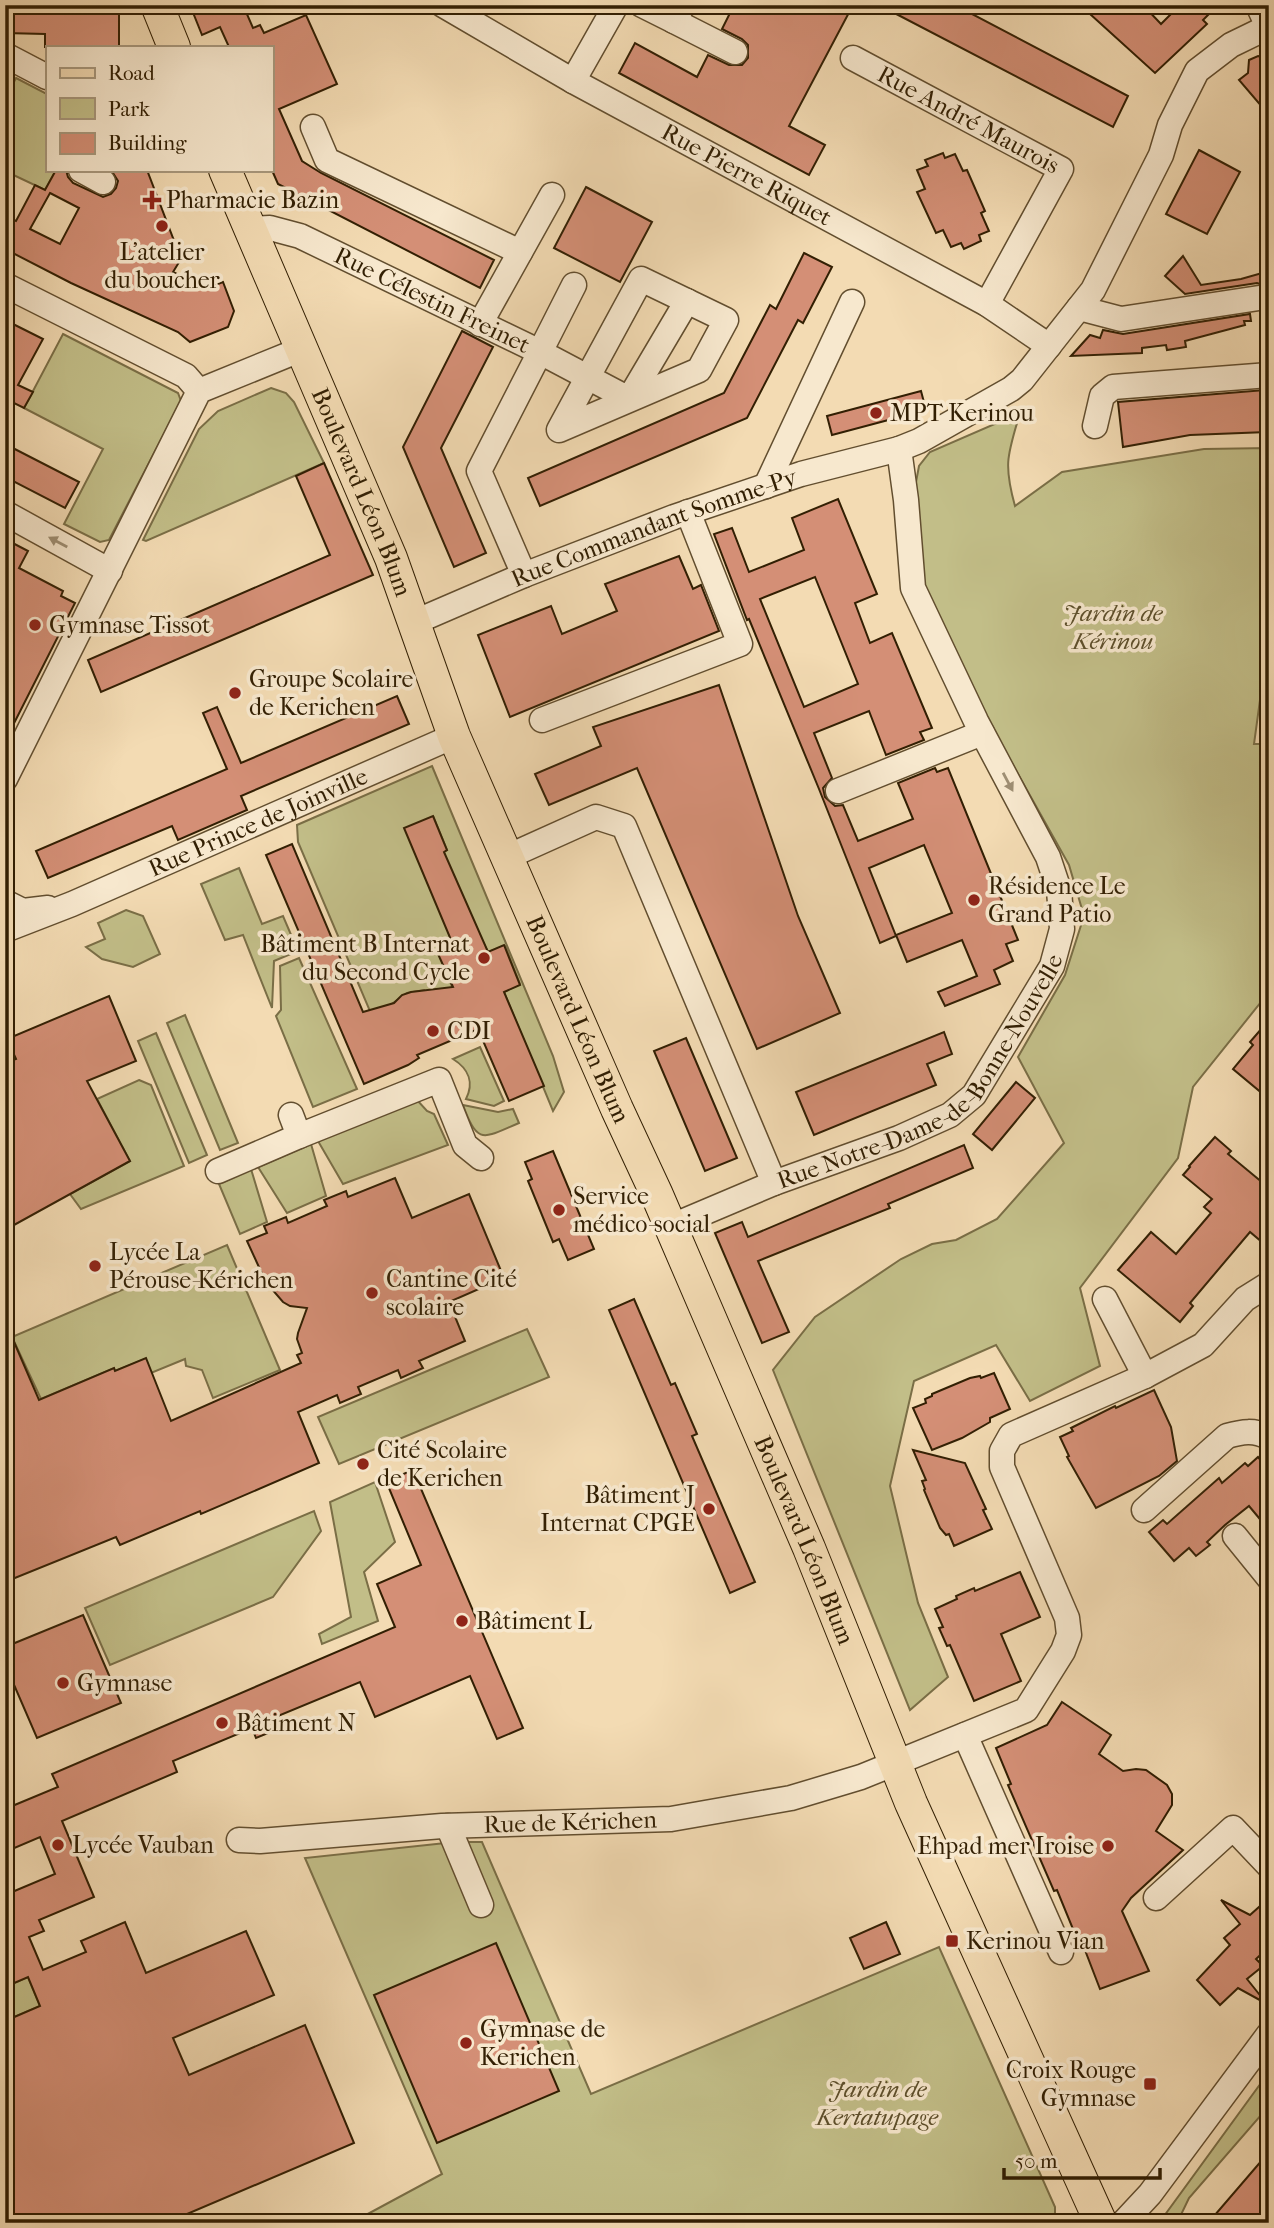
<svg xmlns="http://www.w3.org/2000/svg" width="1274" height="2228" font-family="'IM FELL French Canon',serif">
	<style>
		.green { fill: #c2be88; stroke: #7a6e46; stroke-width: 2 }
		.building { fill: #d48f76; stroke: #321f03; stroke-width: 2; fill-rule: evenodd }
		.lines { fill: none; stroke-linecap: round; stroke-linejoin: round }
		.minor-casing { stroke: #624e2f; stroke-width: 27 }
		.major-casing { stroke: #321f03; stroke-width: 34 }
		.minor { stroke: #f7e8ce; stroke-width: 24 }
		.major { stroke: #f3dbb3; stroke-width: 32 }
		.oneway { fill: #9e8e73 }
		.poi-dot { fill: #8f2418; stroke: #f7e8ce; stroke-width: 2.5 }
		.labels { text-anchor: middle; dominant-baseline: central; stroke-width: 7; stroke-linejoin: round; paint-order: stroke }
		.street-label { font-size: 24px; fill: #321f03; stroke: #f7e8ce }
		.poi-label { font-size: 24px; fill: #321f03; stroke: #f7e8ce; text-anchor: start }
		.park-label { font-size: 24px; font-style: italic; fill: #5d4f2b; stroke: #f7e8ce }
	</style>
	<rect width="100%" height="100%" fill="#f3dbb3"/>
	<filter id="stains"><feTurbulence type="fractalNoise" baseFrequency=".00286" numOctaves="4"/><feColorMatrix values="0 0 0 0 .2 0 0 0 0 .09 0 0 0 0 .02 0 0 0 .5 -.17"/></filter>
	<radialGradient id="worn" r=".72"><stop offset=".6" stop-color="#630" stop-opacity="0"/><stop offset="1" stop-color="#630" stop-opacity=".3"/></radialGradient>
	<g class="green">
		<polygon points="16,78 47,94 47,170 56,170 45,190 5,171 5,99"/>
		<polygon points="63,334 178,393 181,401 109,540 100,542 64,524 103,449 24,408"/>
		<polygon points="271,388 286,393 294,402 324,463 146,541 143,540 199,429 218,411"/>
		<path d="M1020 413C1008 454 1003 463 1015 506L1062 472 1204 449 1269 448V634L1254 744H1269V992L1193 1087 1178 1158 1080 1288 1100 1366 1030 1401 996 1345 914 1381 890 1486 918 1603 948 1677 910 1710 773 1370 815 1317 901 1259 932 1244 956 1240 997 1219 1064 1143 1018 1057 1065 975 1084 916 1069 865 936 628 918 577 916 482 919 466 930 452Z"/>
		<polygon points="432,766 553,1056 564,1092 553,1111 504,992 520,984 505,946 488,952 440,854 447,850 433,816 454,947 439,954 459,1004 427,996 424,990 407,993 392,1004 394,1010 381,1037 298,842 297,825"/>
		<polygon points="239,868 262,924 283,916 298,951 274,961 272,1008 243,935 225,940 201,884"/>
		<polygon points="126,910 143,916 160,954 133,967 102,959 86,947 105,939 98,923"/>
		<polygon points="299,958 357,1089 313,1107 276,1016 281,1010 280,966"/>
		<polygon points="185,1015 238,1143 220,1150 167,1023"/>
		<polygon points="156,1033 207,1155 189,1163 138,1041"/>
		<path d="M480 1047 504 1101 494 1106 466 1099C474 1083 469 1069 453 1059Z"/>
		<polygon points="139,1080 151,1085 184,1166 81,1209 70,1194 130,1161 97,1099"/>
		<polygon points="417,1100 427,1111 434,1114 448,1145 343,1184 318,1141"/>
		<path d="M463 1105 498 1112 513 1109 519 1123C483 1138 478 1146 463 1105Z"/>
		<polygon points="311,1144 326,1196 287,1213 258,1167"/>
		<polygon points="251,1169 267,1222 240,1234 219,1184"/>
		<polygon points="227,1245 280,1370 213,1398 202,1370 186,1366 185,1359 151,1373 145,1359 115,1371 114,1368 41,1399 12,1337"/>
		<polygon points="527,1329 549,1377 339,1464 318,1417"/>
		<polygon points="375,1482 395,1542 364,1572 378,1621 322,1644 319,1634 351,1617 330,1502"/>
		<polygon points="314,1511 321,1531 273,1597 110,1665 85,1608"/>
		<polygon points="455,1842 482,1842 591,2094 939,1947 1055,2207 1055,2223 351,2223 442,2174 305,1858"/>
		<polygon points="28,1977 40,2006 5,2021 5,1987"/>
		<polygon points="1269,2072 1269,2106 1189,2198 1177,2223 1159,2223"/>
	</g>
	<g class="building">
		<polygon points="5,5 95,5 95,9 119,9 119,47 45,47 45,34 5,33"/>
		<polygon points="190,5 243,5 253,28 260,25 264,33 306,15 337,84 279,109 302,161 321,173 494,260 480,288 278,184 271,168 271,47 229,47 220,27 202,35"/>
		<polygon points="734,5 853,5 789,126 825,145 809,175 619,73 635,43 697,77 708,55 729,65 742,65 748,58 748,45 742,39 722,29"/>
		<polygon points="879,5 955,5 1128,96 1113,127"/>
		<polygon points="1100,5 1143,5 1161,24 1180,5 1218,5 1203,20 1207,24 1155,73 1090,14"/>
		<polygon points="1258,56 1269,60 1269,115 1239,80 1248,73 1249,60"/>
		<polygon points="1199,150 1240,172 1207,234 1166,214"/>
		<polygon points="943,153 945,158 955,154 963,171 967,170 985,211 981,213 989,231 979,235 981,241 964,249 961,243 951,247 943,230 936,233 917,192 925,189 917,170 928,166 925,160"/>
		<path d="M56 170H66L68 177 73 183 103 197 111 194 116 188 118 181 111 170H147L181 259 173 272 205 289 223 282 234 311 228 327 190 342 178 332 71 283 5 249V216L16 221 35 185 45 190ZM50 193 79 208 60 244 30 229Z"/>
		<polygon points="586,187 652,222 620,282 554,248"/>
		<polygon points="804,253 832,267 803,323 798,320 747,418 540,506 528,478 724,393 770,305 776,309"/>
		<polygon points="1183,256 1201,285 1241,279 1269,271 1269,287 1257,283 1185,294 1165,276"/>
		<polygon points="1250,314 1251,321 1244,321 1245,325 1185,341 1186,347 1167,350 1166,345 1142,348 1142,353 1071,356 1090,335 1100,338 1103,330 1123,334"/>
		<polygon points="5,320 43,339 18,385 33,392 24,408 10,401 5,410"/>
		<polygon points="462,331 493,347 441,448 486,553 454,567 403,447"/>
		<polygon points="1265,390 1267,432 1190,435 1123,447 1118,402"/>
		<polygon points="921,391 926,410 832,435 827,416"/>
		<polygon points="5,444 79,482 65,508 5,477"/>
		<polygon points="324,463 373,575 101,692 88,660 330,555 296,476"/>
		<path d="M838 499 877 594 855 603 870 643 892 633 932 728 920 732 924 740 886 755 869 711 814 733 832 778 823 788 825 797 835 806 843 805 858 841 913 819 898 783 935 768 937 772 948 768 1018 940 1006 944 1013 961 994 970 1000 984 945 1006 938 992 977 976 962 940 907 962 896 935 952 913 924 845 869 868 896 936 880 943 819 789 749 619 747 620 714 534 732 528 749 572 804 550 792 518ZM815 577 858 684 804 707 760 599Z"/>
		<polygon points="5,539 28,551 19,568 63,591 61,596 75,603 5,741"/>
		<polygon points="679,556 693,589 701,585 719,631 510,717 478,635 551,606 562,634 617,611 605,584"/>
		<polygon points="719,685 798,916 840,1013 757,1049 637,768 549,805 535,774 601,746 593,727"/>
		<polygon points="397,696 409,724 241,796 247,810 178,840 172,826 48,878 36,851 227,769 203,713 217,707 241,763"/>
		<polygon points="433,816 447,850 444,852 488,952 504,945 520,985 504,992 544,1086 509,1101 478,1029 417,1055 419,1058 408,1065 364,1084 266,855 292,844 363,1012 394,1003 402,995 411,992 453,987 438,954 454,947 404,828"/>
		<polygon points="109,996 136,1061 87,1081 130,1161 5,1230 5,1063 16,1059 7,1039"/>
		<polygon points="1269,1020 1269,1099 1233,1069 1253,1045 1250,1042"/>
		<polygon points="944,1032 952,1054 927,1064 936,1085 814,1135 796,1092"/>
		<polygon points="686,1038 737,1158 705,1171 654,1051"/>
		<polygon points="1016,1082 1035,1098 992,1150 973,1134"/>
		<polygon points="1215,1137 1231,1151 1228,1154 1269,1188 1269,1248 1250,1232 1190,1303 1193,1306 1180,1322 1118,1270 1151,1232 1176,1254 1211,1213 1204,1207 1212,1199 1183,1175 1190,1167 1189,1166"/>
		<polygon points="964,1145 973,1168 888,1204 890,1208 758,1261 789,1332 762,1343 715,1233 742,1222 748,1237"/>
		<polygon points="553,1151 594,1249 568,1260 559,1239 553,1242 528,1181 532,1179 525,1162"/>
		<polygon points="395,1178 412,1218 469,1194 504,1278 449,1302 465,1341 419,1361 423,1368 401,1378 398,1370 358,1387 361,1394 340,1403 337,1395 298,1412 319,1463 201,1514 200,1511 120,1545 116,1537 5,1582 5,1321 39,1400 114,1368 115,1371 146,1358 171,1421 301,1363 297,1355 302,1353 297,1339 298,1333 307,1308 290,1306 283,1302 271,1288 269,1289 247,1241 267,1233 264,1226 286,1217 288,1223 327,1206 324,1200 346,1191 348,1197"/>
		<polygon points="634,1299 671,1385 675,1383 697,1434 692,1436 755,1582 730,1593 609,1310"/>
		<polygon points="994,1373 1010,1409 990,1418 990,1422 962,1438 932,1450 913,1408 926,1403 925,1399 932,1396 932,1394 970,1378 980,1376 981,1378"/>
		<polygon points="1154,1390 1171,1427 1177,1461 1159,1476 1096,1508 1067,1457 1069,1456 1060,1437 1073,1431 1071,1428 1115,1406 1116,1408"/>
		<polygon points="913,1450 965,1463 986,1509 983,1510 992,1529 954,1546 949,1534 946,1535 940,1528 924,1490 925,1489 922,1481 926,1480"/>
		<polygon points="1258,1457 1269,1470 1269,1510 1259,1518 1249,1506 1225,1525 1207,1542 1210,1545 1196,1556 1189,1548 1174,1561 1149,1532 1163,1520 1167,1524 1219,1478 1222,1483 1245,1463 1248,1466"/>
		<polygon points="413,1470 523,1728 497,1739 470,1676 375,1717 360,1682 273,1718 278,1729 256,1738 252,1728 173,1761 177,1772 62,1821 94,1897 39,1920 44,1931 29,1937 43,1970 86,1952 81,1941 125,1922 146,1973 246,1931 274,1995 173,2038 189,2075 305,2025 354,2143 166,2223 5,2223 5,2021 40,2006 28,1977 5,1987 5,1895 55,1874 40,1837 5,1852 5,1809 58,1787 52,1774 395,1627 377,1584 421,1565 386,1481"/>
		<polygon points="1020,1572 1040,1617 1001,1634 1021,1681 974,1701 950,1645 947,1646 939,1628 943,1627 935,1609 957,1599 956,1596 974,1588 975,1591"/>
		<polygon points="83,1615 121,1703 37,1738 5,1664 5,1647"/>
		<polygon points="1062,1702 1111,1735 1099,1754 1123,1771 1136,1769 1146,1770 1167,1785 1172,1794 1172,1805 1156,1831 1183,1850 1131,1898 1122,1911 1149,1971 1100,1989 1078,1932 1075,1934 1057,1890 1054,1891 1008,1785 1011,1784 996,1748 1047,1725"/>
		<polygon points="1269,1898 1269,1947 1256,1959 1263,1966 1247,1979 1267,2004 1238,1988 1220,2005 1197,1980 1230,1945 1224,1938 1240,1924 1221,1900 1250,1915"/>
		<polygon points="886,1922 900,1954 864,1969 850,1938"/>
		<polygon points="496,1943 559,2091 437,2143 374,1995"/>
		<polygon points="1269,2152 1269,2223 1208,2223"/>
	</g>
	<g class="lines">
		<defs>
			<g id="minor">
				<path id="s1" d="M443 5 573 81 987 304 1049 346"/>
				<polyline points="642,5 674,21 683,5"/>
				<polyline points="1258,5 1269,29"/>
				<polyline points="674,21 735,52"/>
				<polyline points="5,55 47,77"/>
				<path id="s2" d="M853 58 1061 169 987 304"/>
				<polyline points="573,81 616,5"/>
				<polyline points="313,127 327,160 520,252"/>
				<polyline points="81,170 103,182"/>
				<path id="s3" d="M250 229 270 228 300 236 540 352 479 471 524 575"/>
				<polygon points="641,279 726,320 699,370 559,430"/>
				<polyline points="5,285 186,376 199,391"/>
				<polyline points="574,285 540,352 629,399 687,301"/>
				<polyline points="1079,308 1121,319 1259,298"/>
				<polyline points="480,324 552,195"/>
				<polyline points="1095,426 1102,396 1113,387 1269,375"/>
				<polyline points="766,486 852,302"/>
				<polyline points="5,513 110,571"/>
				<path id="s4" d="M415 622 524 575 674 517 801 474 899 449 919 441 1011 389 1022 380 1093 290 1161 155 1170 125 1197 71 1231 45 1268 27"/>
				<polyline points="542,720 740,644 688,512"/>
				<polyline points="5,779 199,391 302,349"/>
				<polyline points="838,791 982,733"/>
				<polyline points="507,857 596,817 624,826 774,1183"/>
				<polyline points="5,902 23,911 48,908"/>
				<path id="s5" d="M5 930 72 904 454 736"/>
				<polyline points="291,1115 299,1136"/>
				<polyline points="218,1171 299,1136 439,1080 465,1145 481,1158"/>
				<path id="s6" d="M670 1227 774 1183 899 1138 950 1115 974 1095 1052 966 1062 929 1059 890 1048 857 976 721 913 588 906 500 899 449"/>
				<polyline points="1105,1299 1145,1376"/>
				<path d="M1144 1510 1227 1436C1241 1432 1255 1429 1269 1438"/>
				<polyline points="1235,1536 1269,1578"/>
				<polyline points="965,1735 1061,1952"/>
				<polyline points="448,1826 481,1905"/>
				<path id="s7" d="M239 1840 260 1841 442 1826 671 1819 791 1798 861 1777 1026 1710 1063 1651 1069 1635 1067 1618 1002 1467V1451L1011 1435 1145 1376 1203 1345 1245 1299 1269 1284"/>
				<polyline points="1156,1898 1233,1828 1269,1866"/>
				<polyline points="1123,2223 1150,2194 1269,2034"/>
			</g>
			<g id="major">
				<polyline points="157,5 174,47"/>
				<path id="s8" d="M225 170 391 558 454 736 617 1109 657 1195 809 1548 911 1803 1101 2223"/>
			</g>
		</defs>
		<use href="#minor" class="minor-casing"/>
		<use href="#major" class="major-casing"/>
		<use href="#minor" class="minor"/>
		<use href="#major" class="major"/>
	</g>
	<defs><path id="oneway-solid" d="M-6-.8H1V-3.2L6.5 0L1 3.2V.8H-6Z" transform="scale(1.75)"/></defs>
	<g class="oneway">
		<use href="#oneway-solid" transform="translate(58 542) rotate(-152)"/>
		<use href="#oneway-solid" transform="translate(1008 782) rotate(62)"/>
	</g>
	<g class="poi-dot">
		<path d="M148.5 189.5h7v7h7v7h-7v7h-7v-7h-7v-7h7z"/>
		<circle cx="162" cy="226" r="7"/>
		<circle cx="876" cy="413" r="7"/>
		<circle cx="35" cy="625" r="7"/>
		<circle cx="235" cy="693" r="7"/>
		<circle cx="974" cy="900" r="7"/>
		<circle cx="484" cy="958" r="7"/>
		<circle cx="433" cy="1031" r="7"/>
		<circle cx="559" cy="1210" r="7"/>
		<circle cx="95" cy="1266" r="7"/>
		<circle cx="372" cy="1293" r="7"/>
		<circle cx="363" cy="1464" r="7"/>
		<circle cx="709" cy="1509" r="7"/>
		<circle cx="462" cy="1621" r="7"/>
		<circle cx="63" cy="1683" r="7"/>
		<circle cx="222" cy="1723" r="7"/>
		<circle cx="58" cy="1845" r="7"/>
		<circle cx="1108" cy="1846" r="7"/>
		<rect x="945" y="1934" width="14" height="14" rx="3.5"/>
		<circle cx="466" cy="2043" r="7"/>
		<rect x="1143" y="2077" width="14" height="14" rx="3.5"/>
	</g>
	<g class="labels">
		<g class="street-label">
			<text stroke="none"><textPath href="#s2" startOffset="131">Rue André Maurois</textPath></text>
			<text stroke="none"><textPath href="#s1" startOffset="348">Rue Pierre Riquet</textPath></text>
			<text stroke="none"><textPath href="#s3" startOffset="198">Rue Célestin Freinet</textPath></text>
			<text stroke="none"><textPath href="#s8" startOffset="350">Boulevard Léon Blum</textPath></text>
			<text stroke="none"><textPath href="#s4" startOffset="257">Rue Commandant Somme-Py</textPath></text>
			<text stroke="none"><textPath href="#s5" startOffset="275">Rue Prince de Joinville</textPath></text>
			<text stroke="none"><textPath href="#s8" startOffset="920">Boulevard Léon Blum</textPath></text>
			<text stroke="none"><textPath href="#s6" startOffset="306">Rue Notre-Dame-de-Bonne-Nouvelle</textPath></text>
			<text stroke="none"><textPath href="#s8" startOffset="1488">Boulevard Léon Blum</textPath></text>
			<text stroke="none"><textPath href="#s7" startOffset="332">Rue de Kérichen</textPath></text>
		</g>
		<g class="poi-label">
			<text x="166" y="200">Pharmacie Bazin</text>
			<text x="162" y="252" text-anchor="middle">L'atelier<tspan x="162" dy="28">du boucher</tspan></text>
			<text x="890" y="413">MPT Kerinou</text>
			<text x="49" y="625">Gymnase Tissot</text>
			<text x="249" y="679">Groupe Scolaire<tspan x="249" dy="28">de Kerichen</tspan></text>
			<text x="988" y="886">Résidence Le<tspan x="988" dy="28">Grand Patio</tspan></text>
			<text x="470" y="944" text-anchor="end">Bâtiment B Internat<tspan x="470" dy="28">du Second Cycle</tspan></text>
			<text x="447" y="1031">CDI</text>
			<text x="573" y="1196">Service<tspan x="573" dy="28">médico-social</tspan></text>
			<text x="109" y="1252">Lycée La<tspan x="109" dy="28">Pérouse-Kérichen</tspan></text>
			<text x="386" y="1279">Cantine Cité<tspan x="386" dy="28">scolaire</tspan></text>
			<text x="377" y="1450">Cité Scolaire<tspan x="377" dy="28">de Kerichen</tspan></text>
			<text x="695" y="1495" text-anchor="end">Bâtiment J<tspan x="695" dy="28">Internat CPGE</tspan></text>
			<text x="476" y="1621">Bâtiment L</text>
			<text x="77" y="1683">Gymnase</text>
			<text x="236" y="1723">Bâtiment N</text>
			<text x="72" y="1845">Lycée Vauban</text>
			<text x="1094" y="1846" text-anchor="end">Ehpad mer Iroise</text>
			<text x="966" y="1941">Kerinou Vian</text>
			<text x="480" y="2029">Gymnase de<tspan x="480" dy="28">Kerichen</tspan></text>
			<text x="1136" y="2070" text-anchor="end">Croix Rouge<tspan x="1136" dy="28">Gymnase</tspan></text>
		</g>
		<g class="park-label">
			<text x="1113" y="613">Jardin de<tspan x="1113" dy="28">Kérinou</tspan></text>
			<text x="877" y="2089">Jardin de<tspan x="877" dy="28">Kertatupage</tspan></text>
		</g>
	</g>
	<rect width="1274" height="2228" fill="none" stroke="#f3dbb3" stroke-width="28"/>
	<rect x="7" y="7" width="1260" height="2214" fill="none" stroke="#321f03" stroke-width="3.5"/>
	<rect x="14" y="14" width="1246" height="2200" fill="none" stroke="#321f03" stroke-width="2"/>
	<rect x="46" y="46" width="228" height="126" fill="#f7e8ce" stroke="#a8987d" stroke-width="2"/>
	<rect x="60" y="68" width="35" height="10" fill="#f3dbb3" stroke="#a8987d" stroke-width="2"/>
	<text x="108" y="80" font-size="21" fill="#321f03">Road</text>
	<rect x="60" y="98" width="35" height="21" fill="#c2be88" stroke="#a8987d" stroke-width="2"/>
	<text x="108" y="116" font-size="21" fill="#321f03">Park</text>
	<rect x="60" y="133" width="35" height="21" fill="#d48f76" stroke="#a8987d" stroke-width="2"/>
	<text x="108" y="150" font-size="21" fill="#321f03">Building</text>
	<path d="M1004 2168v10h156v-10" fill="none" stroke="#321f03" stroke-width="3.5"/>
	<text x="1015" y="2168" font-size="21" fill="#321f03" stroke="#f7e8ce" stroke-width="5" paint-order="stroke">50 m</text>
	<rect width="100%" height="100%" filter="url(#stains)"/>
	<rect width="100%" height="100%" fill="url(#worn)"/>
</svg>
